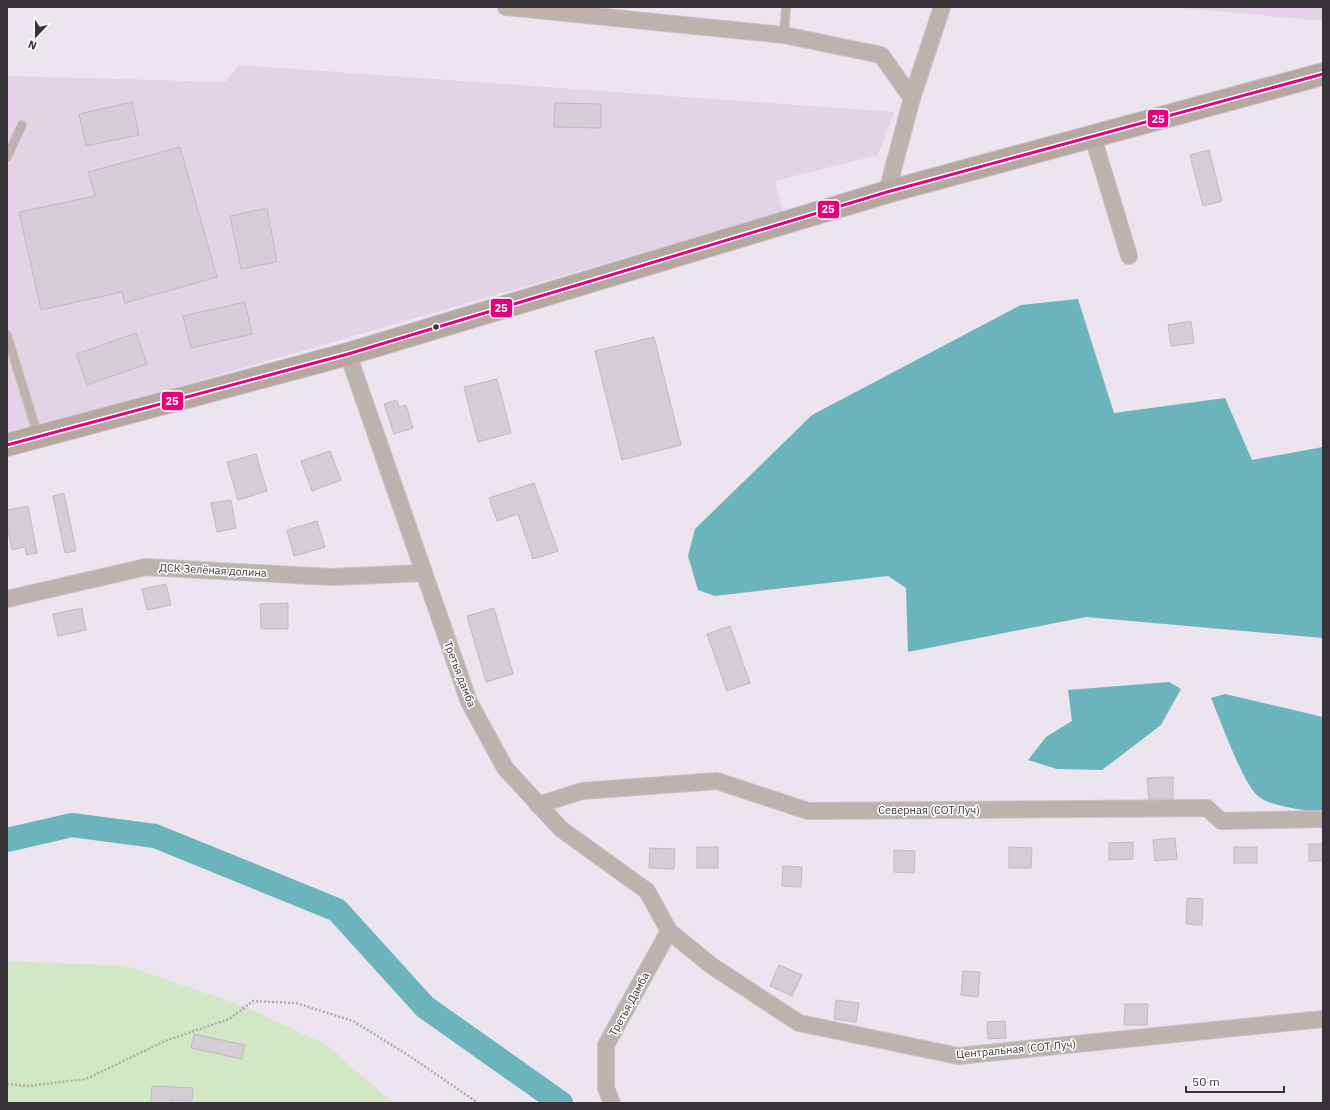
<svg xmlns="http://www.w3.org/2000/svg" width="1330" height="1110" font-family="'IBM Plex Sans',sans-serif">
	<style>
		.built { fill: #e2d4e4 }
		.green { fill: #d2e7c6 }
		.water { fill: #6bb4bb }
		.lines { fill: none; stroke-linecap: round; stroke-linejoin: round }
		.river { stroke: #6bb4bb; stroke-width: 24 }
		.building { fill: #d4cdd5; stroke: #bfbac0 }
		.lane-casing { stroke: #c7c1c9; stroke-width: 10 }
		.street-casing { stroke: #c7c1c9; stroke-width: 18 }
		.secondary-casing { stroke: #c7c1c9; stroke-width: 24 }
		.path { stroke: #b4abaa; stroke-width: 2.5; stroke-dasharray: 2 2; stroke-linecap: butt }
		.lane { stroke: #beb2ad; stroke-width: 8 }
		.street { stroke: #beb2ad; stroke-width: 16 }
		.secondary { stroke: #b6a7a1; stroke-width: 22 }
		.bus-1-casing { stroke: #fff; stroke-width: 6 }
		.bus-1 { stroke: #e5007d; stroke-width: 3 }
		.bus-dot { fill: #383338; stroke: #fff; stroke-width: 1.5 }
		.labels { text-anchor: middle; dominant-baseline: central; stroke-width: 3; stroke-linejoin: round; paint-order: stroke }
		.street-label { font-size: 11px; fill: #383338; stroke: #fff }
		.line-badge { stroke: #fff; stroke-width: 1.5 }
		.badge-label { font-size: 11px; text-anchor: middle; font-weight: bold; fill: #fff }
	</style>
	<rect width="100%" height="100%" fill="#ece4ee"/>
	<g class="built">
		<polygon points="1172,7 1323,7 1323,21"/>
		<polygon points="239,65 894,112 878,155 775,181 783,212 7,436 7,76 225,82"/>
	</g>
	<polygon class="green" points="7,961 126,966 241,1005 327,1045 393,1103 7,1103"/>
	<g class="water">
		<polygon points="1078,299 1114,413 1225,398 1252,460 1323,447 1323,638 1086,617 908,652 906,588 888,576 715,596 698,590 688,556 695,529 812,415 1021,305"/>
		<polygon points="1169,682 1181,689 1161,725 1102,770 1057,769 1028,760 1046,737 1072,721 1068,690"/>
		<path d="M1225 694 1323 717V813C1306 810 1270 807 1258 796 1243 784 1220 719 1211 698Z"/>
	</g>
	<g class="lines">
		<polyline class="river" points="7,840 72,825 155,836 337,910 425,1007 561,1103"/>
	</g>
	<g class="building">
		<polygon points="132,102 139,135 86,146 79,114"/>
		<polygon points="555,103 601,104 601,128 554,127"/>
		<polygon points="180,147 217,277 125,303 122,292 41,310 19,212 95,196 88,172"/>
		<polygon points="1209,150 1222,201 1203,206 1190,155"/>
		<polygon points="267,208 277,262 241,269 230,216"/>
		<polygon points="245,302 252,334 191,348 183,316"/>
		<polygon points="1191,321 1194,343 1171,346 1168,325"/>
		<polygon points="136,333 147,364 87,385 76,354"/>
		<polygon points="654,337 681,445 622,460 595,351"/>
		<polygon points="497,379 511,433 478,442 464,387"/>
		<polygon points="397,400 399,407 406,405 413,428 394,434 384,404"/>
		<polygon points="330,451 341,480 312,491 301,461"/>
		<polygon points="256,454 267,491 238,500 227,462"/>
		<polygon points="534,483 558,551 533,559 518,514 497,521 489,498"/>
		<polygon points="64,493 76,551 65,553 53,496"/>
		<polygon points="231,500 236,528 217,532 211,503"/>
		<polygon points="28,506 37,553 26,555 25,547 12,550 7,525 7,510"/>
		<polygon points="317,521 325,547 294,556 287,530"/>
		<polygon points="166,584 171,605 147,610 142,589"/>
		<polygon points="288,603 288,629 261,629 260,604"/>
		<polygon points="82,608 86,630 58,636 53,614"/>
		<polygon points="494,608 513,674 486,682 467,616"/>
		<polygon points="730,626 750,683 727,691 707,634"/>
		<polygon points="1173,777 1173,799 1149,799 1147,778"/>
		<polygon points="1175,838 1177,859 1155,861 1153,840"/>
		<polygon points="1133,842 1133,859 1109,860 1109,843"/>
		<rect x="1309" y="844" width="14" height="17"/>
		<rect x="697" y="847" width="21" height="21"/>
		<polygon points="1009,847 1032,848 1031,868 1009,868"/>
		<rect x="1234" y="847" width="23" height="16"/>
		<polygon points="650,848 675,849 674,869 649,868"/>
		<polygon points="894,850 915,851 914,873 894,872"/>
		<polygon points="783,866 802,867 801,887 782,886"/>
		<polygon points="1187,898 1203,899 1202,925 1186,924"/>
		<polygon points="779,965 802,975 792,996 770,986"/>
		<polygon points="963,971 980,972 978,997 961,995"/>
		<polygon points="836,1000 859,1003 856,1022 834,1019"/>
		<polygon points="1125,1004 1148,1004 1147,1025 1124,1025"/>
		<polygon points="1005,1021 1006,1038 988,1039 987,1022"/>
		<polygon points="194,1034 245,1045 242,1059 191,1048"/>
		<polygon points="152,1086 193,1088 192,1101 172,1100 172,1103 151,1103"/>
	</g>
	<g class="lines">
		<defs>
			<g id="lane">
				<polyline points="784,35 786,7"/>
				<polyline points="7,157 22,125"/>
				<polyline points="7,335 38,436"/>
			</g>
			<g id="street">
				<polyline points="506,7 784,35 881,55 912,98"/>
				<polyline points="1093,137 1129,256"/>
				<polyline points="887,192 912,98 942,7"/>
				<polyline points="348,354 469,702 505,768 561,829 647,891 669,931 712,966 799,1023 958,1056 1323,1019"/>
				<polyline points="7,599 146,567 331,577 424,573"/>
				<polyline points="538,805 582,791 717,781 808,811 1207,808 1221,821 1323,819"/>
				<polyline points="612,1103 606,1088 606,1045 669,931"/>
			</g>
			<polyline id="secondary" points="7,445 348,354 887,192 1323,74"/>
		</defs>
		<use href="#lane" class="lane-casing"/>
		<use href="#street" class="street-casing"/>
		<use href="#secondary" class="secondary-casing"/>
		<polyline class="path" points="7,1084 28,1086 86,1079 165,1041 229,1019 253,1001 296,1003 353,1021 411,1057 478,1103"/>
		<use href="#lane" class="lane"/>
		<use href="#street" class="street"/>
		<use href="#secondary" class="secondary"/>
		<defs>
			<polyline id="bus-1" points="7,445 348,354 887,192 1323,74"/>
		</defs>
		<use href="#bus-1" class="bus-1-casing"/>
		<use href="#bus-1" class="bus-1"/>
	</g>
	<circle class="bus-dot" cx="436" cy="327" r="3.5"/>
	<g class="labels">
		<g class="street-label">
			<text transform="translate(213 570) rotate(3)">ДСК Зелёная долина</text>
			<text transform="translate(460 674) rotate(69)">Третья дамба</text>
			<text x="929" y="810">Северная (СОТ Луч)</text>
			<text transform="translate(629 1004) rotate(-61)">Третья Дамба</text>
			<text transform="translate(1016 1049) rotate(-5)">Центральная (СОТ Луч)</text>
		</g>
	</g>
	<g class="line-badge">
		<rect x="1147" y="109" width="22" height="19" rx="4" fill="#e5007d"/>
		<rect x="817" y="200" width="23" height="19" rx="4" fill="#e5007d"/>
		<rect x="490" y="298" width="23" height="20" rx="4" fill="#e5007d"/>
		<rect x="161" y="391" width="23" height="20" rx="4" fill="#e5007d"/>
	</g>
	<g class="badge-label">
		<text x="1158" y="123">25</text>
		<text x="828" y="213">25</text>
		<text x="501" y="312">25</text>
		<text x="172" y="405">25</text>
	</g>
	<rect width="1330" height="1110" fill="none" stroke="#383338" stroke-width="16"/>
	<g transform="translate(36 36) rotate(202)" stroke="#ffffff" stroke-width="3" paint-order="stroke">
	<path d="M0-3L7 15L0 10L-7 15Z" fill="#383338"/>
	<text y="-6" font-size="11" font-weight="bold" text-anchor="middle" fill="#383338">N</text>
	</g>
	<path d="M1186 1086v6h98v-6" fill="none" stroke="#383338" stroke-width="2"/>
	<text x="1192" y="1086" font-size="12" fill="#383338" stroke="#ffffff" stroke-width="3" paint-order="stroke">50 m</text>
</svg>
